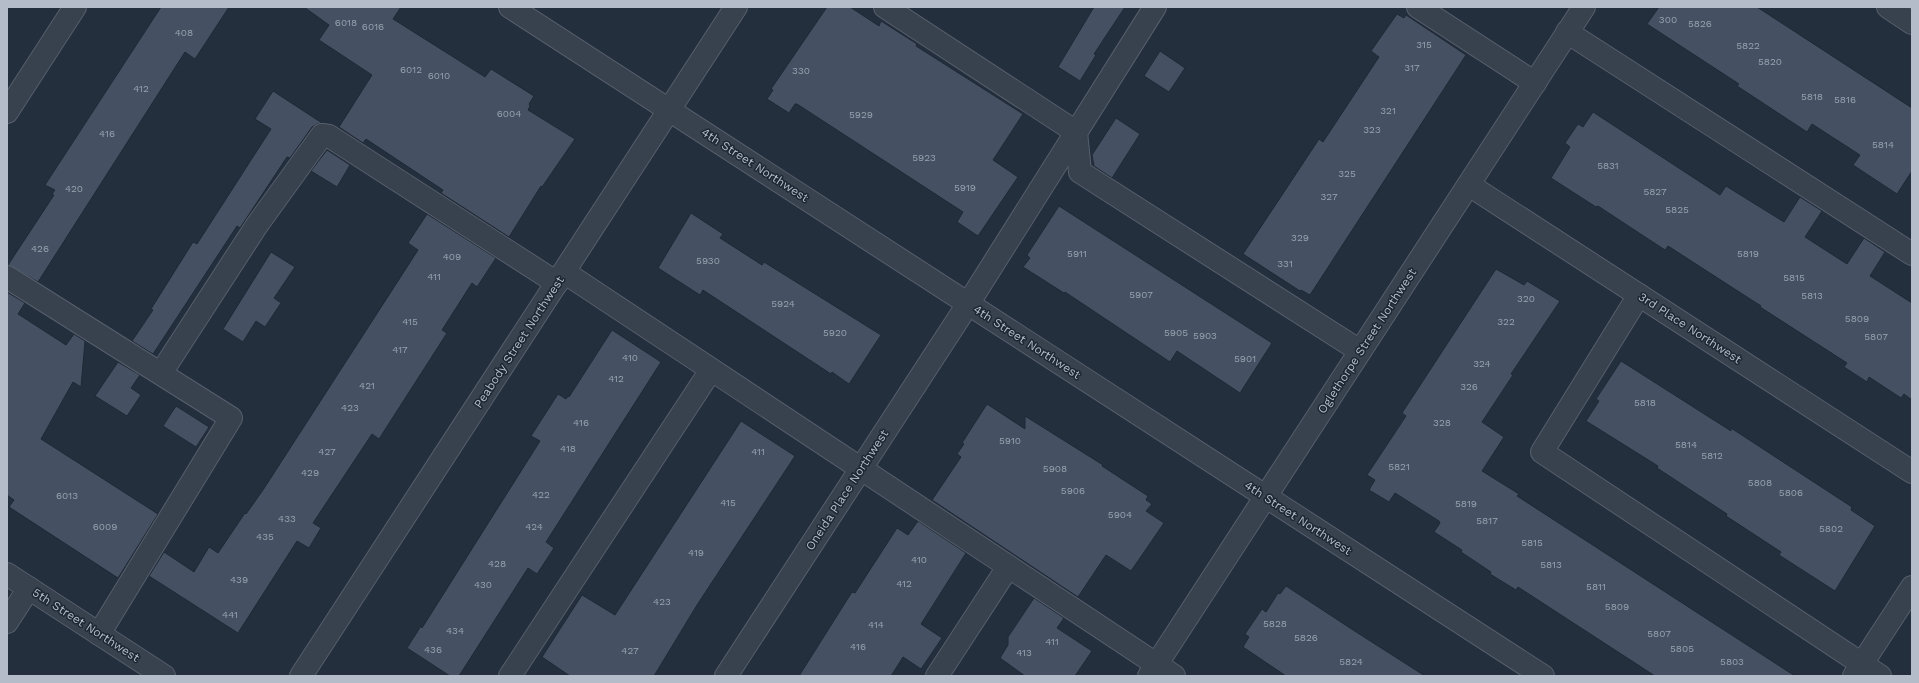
<svg xmlns="http://www.w3.org/2000/svg" width="1919" height="683" font-family="'Work Sans',sans-serif">
	<style>
		.building { fill: #455162; stroke: #1f2835 }
		.lines { fill: none; stroke-linecap: round; stroke-linejoin: round }
		.minor-casing { stroke: #565f6c; stroke-width: 24 }
		.minor { stroke: #38414e; stroke-width: 22 }
		.labels { text-anchor: middle; dominant-baseline: central; stroke-width: 3; stroke-linejoin: round; paint-order: stroke }
		.number-label { font-size: 10px; fill: #98a1af }
		.street-label { font-size: 12px; fill: #b4bcc9; stroke: #1d2633 }
	</style>
	<rect width="100%" height="100%" fill="#242f3e"/>
	<g class="building">
		<polygon points="161,7 229,7 195,59 185,52 38,282 8,265 54,195 52,194 55,190 45,185"/>
		<polygon points="304,7 401,7 393,19 485,77 491,69 534,96 529,104 530,106 528,110 575,139 542,187 541,186 509,237 441,193 443,190 366,139 363,143 339,127 372,75 319,40 329,25"/>
		<polygon points="827,7 850,7 879,26 881,21 917,44 916,46 1023,114 993,160 1018,177 978,236 957,222 963,212 837,130 797,104 795,104 789,113 767,99 773,90 771,89"/>
		<polygon points="1094,7 1125,7 1094,54 1096,55 1080,81 1058,67"/>
		<polygon points="1659,7 1757,7 1912,108 1912,171 1897,194 1853,165 1860,155 1812,124 1807,132 1737,86 1739,84 1647,24"/>
		<polygon points="1397,14 1404,18 1406,15 1466,55 1310,295 1301,290 1300,291 1243,254 1319,139 1323,142 1379,57 1371,51"/>
		<polygon points="1160,51 1185,68 1169,92 1144,76"/>
		<polygon points="273,91 322,123 317,124 312,127 290,158 287,157 240,228 237,226 153,354 132,341 153,310 151,309 193,242 197,244 271,129 255,119"/>
		<polygon points="1593,112 1720,195 1726,186 1784,222 1800,197 1822,211 1805,237 1847,264 1864,238 1885,252 1870,276 1912,303 1912,400 1904,394 1901,398 1869,377 1867,382 1844,367 1847,363 1760,307 1761,306 1668,246 1665,250 1598,206 1596,207 1551,178 1570,147 1565,143 1578,124 1583,127"/>
		<polygon points="1116,118 1140,134 1112,178 1094,166 1092,155"/>
		<polygon points="327,150 350,165 337,187 311,171"/>
		<polygon points="1059,206 1272,343 1240,393 1177,351 1170,362 1065,292 1064,293 1023,267 1030,258 1027,255"/>
		<polygon points="691,213 723,234 720,238 762,265 764,262 881,335 849,384 832,372 831,374 703,290 700,295 658,268"/>
		<polygon points="427,214 496,258 477,287 472,283 442,330 447,333 379,439 372,434 313,523 321,528 309,548 297,541 238,633 149,576 164,552 194,572 209,547 218,553 245,513 246,514 263,490 418,250 408,243"/>
		<polygon points="271,252 295,267 274,298 281,303 265,327 256,321 243,342 223,329"/>
		<polygon points="1496,269 1524,285 1527,281 1560,301 1511,374 1513,375 1482,422 1504,437 1482,471 1519,494 1517,496 1795,676 1655,676 1518,587 1516,590 1490,574 1491,572 1461,552 1462,550 1434,532 1440,523 1439,521 1395,493 1389,502 1369,490 1375,480 1367,475 1406,416 1402,413"/>
		<polygon points="7,292 25,303 18,314 66,345 74,334 85,341 81,387 73,382 41,439 158,514 118,578 9,507 14,500 7,495"/>
		<polygon points="612,330 661,362 546,542 554,548 537,574 528,568 459,676 450,676 407,648 421,626 422,628 540,441 531,436 558,394 566,399 568,396 569,397"/>
		<polygon points="1621,361 1731,431 1731,428 1852,507 1851,510 1875,526 1835,591 1779,555 1781,552 1726,516 1727,514 1657,468 1658,466 1586,421 1599,401 1596,399"/>
		<polygon points="118,362 140,375 131,388 141,395 127,416 95,396"/>
		<polygon points="987,404 1025,429 1025,416 1103,465 1102,466 1148,496 1146,500 1152,504 1146,511 1164,523 1131,571 1106,555 1078,597 932,500 961,457 957,454 964,444 962,443"/>
		<polygon points="176,406 209,427 196,447 163,426"/>
		<polygon points="741,421 795,456 697,605 654,676 570,676 542,657 582,595 615,615"/>
		<polygon points="918,521 966,553 921,624 942,638 921,669 903,657 891,676 799,676 852,592 855,593 897,528 908,535"/>
		<polygon points="1286,586 1353,630 1425,676 1286,676 1243,647 1249,637 1245,634 1262,609 1266,612 1278,593 1280,594"/>
		<polygon points="1034,598 1064,618 1057,628 1092,651 1075,676 1025,676 1000,658 1008,645 1008,637"/>
	</g>
	<g class="lines">
		<defs>
			<g id="minor">
				<polyline points="510,7 1543,676"/>
				<polyline points="885,7 1076,132 1080,172 1360,351"/>
				<polyline points="1418,7 1535,83"/>
				<polyline points="1888,7 1912,23"/>
				<polyline points="1567,32 1912,254"/>
				<polyline points="7,112 75,7"/>
				<polyline points="1469,185 1912,472"/>
				<polyline points="564,272 1174,676"/>
				<polyline points="7,277 231,418 99,634"/>
				<polyline points="1639,295 1542,452 1880,676"/>
				<polyline points="161,373 257,225 322,135 329,136 557,283"/>
				<polyline points="7,574 164,676"/>
				<polyline points="7,622 29,588"/>
				<polyline points="301,676 736,7"/>
				<polyline points="510,676 711,370"/>
				<polyline points="726,676 968,304 1155,7"/>
				<polyline points="937,676 1008,567"/>
				<polyline points="1149,676 1584,7"/>
				<polyline points="1854,676 1912,587"/>
			</g>
		</defs>
		<use href="#minor" class="minor-casing"/>
		<use href="#minor" class="minor"/>
	</g>
	<g class="labels">
		<g class="number-label">
			<text x="1668" y="19">300</text>
			<text x="346" y="22">6018</text>
			<text x="1700" y="23">5826</text>
			<text x="373" y="26">6016</text>
			<text x="184" y="32">408</text>
			<text x="1424" y="44">315</text>
			<text x="1748" y="45">5822</text>
			<text x="1770" y="61">5820</text>
			<text x="1412" y="67">317</text>
			<text x="411" y="69">6012</text>
			<text x="801" y="70">330</text>
			<text x="439" y="75">6010</text>
			<text x="141" y="88">412</text>
			<text x="1812" y="96">5818</text>
			<text x="1845" y="99">5816</text>
			<text x="1388" y="110">321</text>
			<text x="509" y="113">6004</text>
			<text x="861" y="114">5929</text>
			<text x="1372" y="129">323</text>
			<text x="107" y="133">416</text>
			<text x="1883" y="144">5814</text>
			<text x="924" y="157">5923</text>
			<text x="1608" y="165">5831</text>
			<text x="1347" y="173">325</text>
			<text x="965" y="187">5919</text>
			<text x="74" y="188">420</text>
			<text x="1655" y="191">5827</text>
			<text x="1329" y="196">327</text>
			<text x="1677" y="209">5825</text>
			<text x="1300" y="237">329</text>
			<text x="40" y="248">426</text>
			<text x="1077" y="253">5911</text>
			<text x="1748" y="253">5819</text>
			<text x="452" y="256">409</text>
			<text x="708" y="260">5930</text>
			<text x="1285" y="263">331</text>
			<text x="434" y="276">411</text>
			<text x="1794" y="277">5815</text>
			<text x="1141" y="294">5907</text>
			<text x="1812" y="295">5813</text>
			<text x="1526" y="298">320</text>
			<text x="783" y="303">5924</text>
			<text x="1857" y="318">5809</text>
			<text x="410" y="321">415</text>
			<text x="1506" y="321">322</text>
			<text x="835" y="332">5920</text>
			<text x="1176" y="332">5905</text>
			<text x="1205" y="335">5903</text>
			<text x="1876" y="336">5807</text>
			<text x="400" y="349">417</text>
			<text x="630" y="357">410</text>
			<text x="1245" y="358">5901</text>
			<text x="1482" y="363">324</text>
			<text x="616" y="378">412</text>
			<text x="367" y="385">421</text>
			<text x="1469" y="386">326</text>
			<text x="1645" y="402">5818</text>
			<text x="350" y="407">423</text>
			<text x="581" y="422">416</text>
			<text x="1442" y="422">328</text>
			<text x="1010" y="440">5910</text>
			<text x="1686" y="444">5814</text>
			<text x="568" y="448">418</text>
			<text x="327" y="451">427</text>
			<text x="758" y="451">411</text>
			<text x="1712" y="455">5812</text>
			<text x="1399" y="466">5821</text>
			<text x="1055" y="468">5908</text>
			<text x="310" y="472">429</text>
			<text x="1760" y="482">5808</text>
			<text x="1073" y="490">5906</text>
			<text x="1791" y="492">5806</text>
			<text x="541" y="494">422</text>
			<text x="67" y="495">6013</text>
			<text x="728" y="502">415</text>
			<text x="1466" y="503">5819</text>
			<text x="1120" y="514">5904</text>
			<text x="287" y="518">433</text>
			<text x="1487" y="520">5817</text>
			<text x="105" y="526">6009</text>
			<text x="534" y="526">424</text>
			<text x="1831" y="528">5802</text>
			<text x="265" y="536">435</text>
			<text x="1532" y="542">5815</text>
			<text x="696" y="552">419</text>
			<text x="919" y="559">410</text>
			<text x="497" y="563">428</text>
			<text x="1551" y="564">5813</text>
			<text x="239" y="579">439</text>
			<text x="904" y="583">412</text>
			<text x="483" y="584">430</text>
			<text x="1596" y="586">5811</text>
			<text x="662" y="601">423</text>
			<text x="1617" y="606">5809</text>
			<text x="230" y="614">441</text>
			<text x="1275" y="623">5828</text>
			<text x="876" y="624">414</text>
			<text x="455" y="630">434</text>
			<text x="1659" y="633">5807</text>
			<text x="1306" y="637">5826</text>
			<text x="1052" y="641">411</text>
			<text x="858" y="646">416</text>
			<text x="1682" y="648">5805</text>
			<text x="433" y="649">436</text>
			<text x="630" y="650">427</text>
			<text x="1024" y="652">413</text>
			<text x="1351" y="661">5824</text>
			<text x="1732" y="661">5803</text>
		</g>
		<g class="street-label">
			<text transform="translate(755 165) rotate(33)">4th Street Northwest</text>
			<text transform="translate(1690 328) rotate(33)">3rd Place Northwest</text>
			<text transform="translate(1367 341) rotate(-57)">Oglethorpe Street Northwest</text>
			<text transform="translate(519 342) rotate(-57)">Peabody Street Northwest</text>
			<text transform="translate(1027 342) rotate(33)">4th Street Northwest</text>
			<text transform="translate(847 490) rotate(-57)">Oneida Place Northwest</text>
			<text transform="translate(1298 518) rotate(33)">4th Street Northwest</text>
			<text transform="translate(86 625) rotate(33)">5th Street Northwest</text>
		</g>
	</g>
	<rect width="1919" height="683" fill="none" stroke="#b4bcc9" stroke-width="16"/>
</svg>
